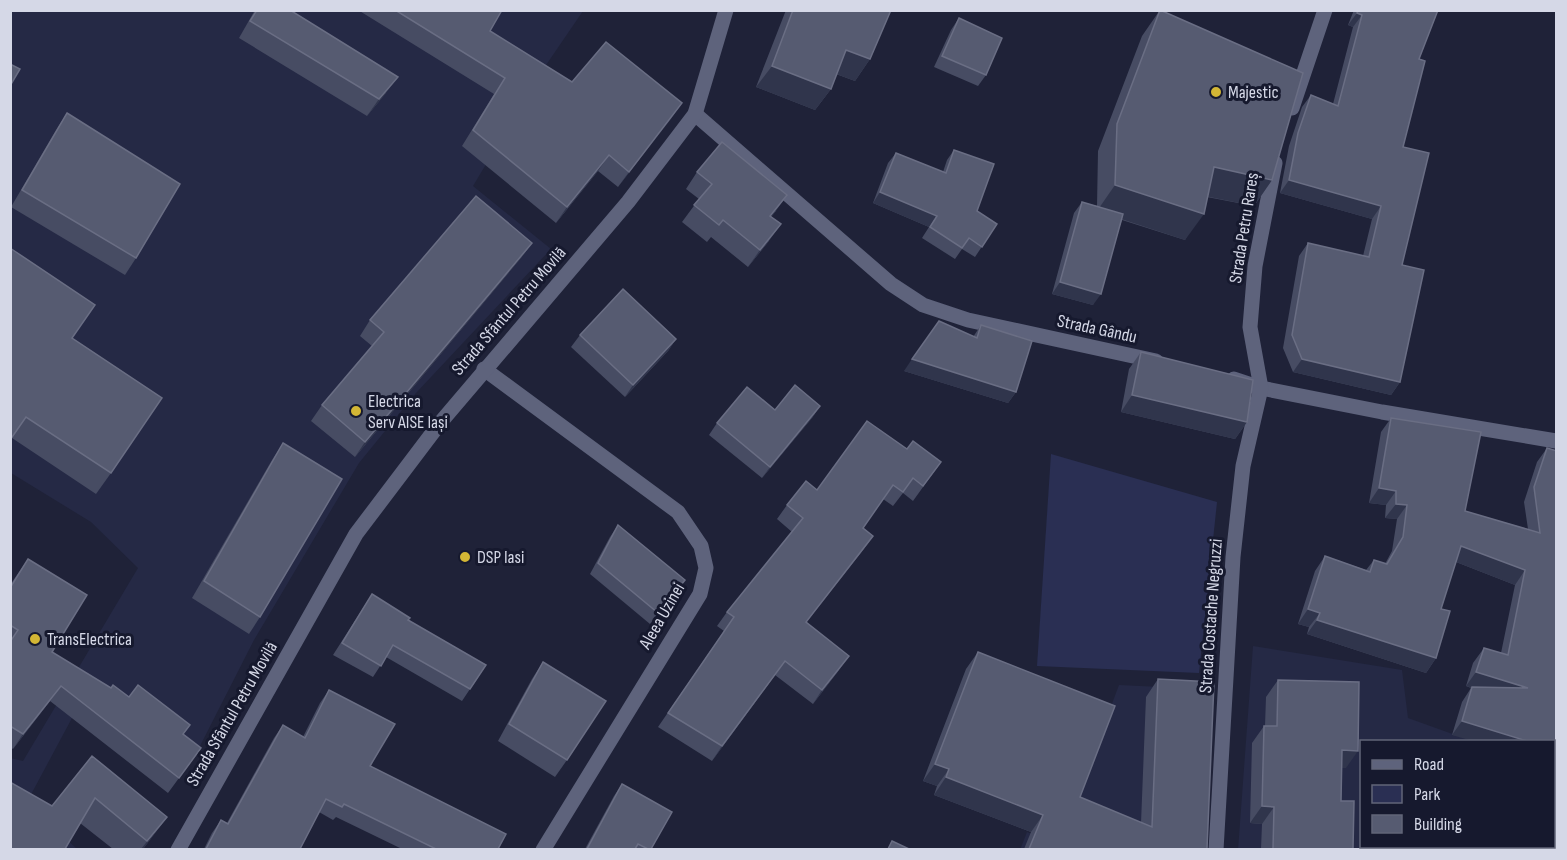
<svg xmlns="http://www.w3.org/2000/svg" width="1567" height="860" font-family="'Sofia Sans Condensed',sans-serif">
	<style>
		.built { fill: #252945 }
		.green { fill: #2a2f53 }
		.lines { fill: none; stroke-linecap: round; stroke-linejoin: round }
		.minor { stroke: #5e637c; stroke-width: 15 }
		.wall { fill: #474c63 }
		.shaded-wall { fill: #30354c }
		.building { fill: #565b71; stroke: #6a6e84; stroke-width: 1.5 }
		.poi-dot { fill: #d3b635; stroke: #16192e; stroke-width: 2 }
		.labels { text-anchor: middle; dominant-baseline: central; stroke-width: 6; stroke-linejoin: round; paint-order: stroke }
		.poi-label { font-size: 18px; fill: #d5d8e7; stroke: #16192e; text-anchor: start }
		.street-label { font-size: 18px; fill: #d5d8e7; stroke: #16192e }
	</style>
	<rect width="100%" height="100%" fill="#1f2238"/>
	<g class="built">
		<polygon points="11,11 583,11 542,71 473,186 551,249 416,393 359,463 254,640 200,746 87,690 27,802 77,849 11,849 10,758 23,761 138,568 91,522 11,473"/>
		<polygon points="1253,646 1402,670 1408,718 1472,741 1362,742 1362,846 1493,847 1493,849 1238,850"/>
		<polygon points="1119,685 1203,689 1199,849 1020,850 1027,832 1059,845"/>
	</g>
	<polygon class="green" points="1051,454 1217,502 1199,673 1037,666"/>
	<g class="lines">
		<g class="minor">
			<polyline points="1292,108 1325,10"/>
			<polyline points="695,114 891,284 923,305 968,320 1156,361"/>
			<polyline points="484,369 678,512 701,546 706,568 700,594 543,850"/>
			<polyline points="1234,379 1261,388 1382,412 1556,441"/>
			<polyline points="178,850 356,534 440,423 628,202 695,114 726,10"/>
			<polyline points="1216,850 1233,557 1243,466 1261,388 1250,327 1255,266 1275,163"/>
		</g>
	</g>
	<g class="wall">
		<polygon points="255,10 290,10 386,93 367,116 239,38"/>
		<polygon points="358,10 502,10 490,31 572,82 682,103 618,187 598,171 556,223 462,146 494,94"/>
		<polygon points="786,10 891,10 870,59 855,81 836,74 831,89 815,110 756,87"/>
		<polygon points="1160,10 1272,180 1254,206 1207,197 1185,240 1122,220 1093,305 1052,294 1074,213 1082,202 1097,206 1098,151 1142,36"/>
		<polygon points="1354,10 1438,10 1419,59 1403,147 1402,265 1400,382 1391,395 1293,372 1283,348 1299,256 1308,243 1363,256 1372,219 1280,193 1289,146 1302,107 1311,95 1333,104 1353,27 1348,25"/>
		<polygon points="959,18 986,75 978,86 934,67 951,30"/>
		<polygon points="67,113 136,258 125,275 11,207 56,130"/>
		<polygon points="954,150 977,211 997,224 975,257 962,249 955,259 922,238 929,227 873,203 888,163 896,153 943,172 947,160"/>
		<polygon points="697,172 776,211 771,217 769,241 748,267 711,237 707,242 682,222 699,199 686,189"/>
		<polygon points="532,243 521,258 355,457 311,421 322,405 372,346 360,336 370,320"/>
		<polygon points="981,325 1016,392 1008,403 904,371 973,337"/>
		<polygon points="580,335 676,339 668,351 625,397 571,347"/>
		<polygon points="72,338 111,473 96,494 12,438"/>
		<polygon points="1141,352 1247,422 1235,439 1121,412 1129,369"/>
		<polygon points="820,406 812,418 762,478 709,435 717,423 775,410"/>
		<polygon points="1391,418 1465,511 1528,529 1524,502 1537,462 1547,448 1557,451 1557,785 1554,789 1554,741 1452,735 1462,702 1471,688 1466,686 1473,663 1484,648 1501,653 1515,585 1456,562 1441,609 1436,658 1426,673 1307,634 1309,627 1298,624 1315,571 1325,556 1366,570 1374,560 1385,564 1392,551 1397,519 1385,518 1386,505 1369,503 1381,432"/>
		<polygon points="283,443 260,617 249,634 192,598 272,460"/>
		<polygon points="907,449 941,462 913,501 903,493 893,506 883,499 863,528 873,536 863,550 806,622 839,670 813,704 775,675 712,761 658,727 724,631 717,626 727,612 792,532 777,519 787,505"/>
		<polygon points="618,525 676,592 650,624 590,574 610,537"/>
		<polygon points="28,559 52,652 111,688 129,697 201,748 168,793 50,701 13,749 10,747 10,585"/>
		<polygon points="372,594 408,620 470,689 462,701 386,657 373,677 333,655"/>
		<polygon points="978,652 1080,797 1141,823 1146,697 1158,679 1207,849 1024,849 1031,832 934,795 937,786 923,781 966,669"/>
		<polygon points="543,662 567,760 555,777 498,741 532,679"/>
		<polygon points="1278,680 1346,768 1342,768 1341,801 1353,849 1261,849 1262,824 1250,823 1252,743 1264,726 1265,726 1266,697"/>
		<polygon points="329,690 370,766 498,849 402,849 336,817 333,820 319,812 300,849 204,849 212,833 221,820 227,823 274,738 283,725 303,737 320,703"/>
		<polygon points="92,756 167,817 143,849 113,849 80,823 52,806"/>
		<polygon points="622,784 651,849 585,849 614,796"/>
	</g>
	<g class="shaded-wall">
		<polygon points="1357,13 1362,15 1353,27 1348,25"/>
		<polygon points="846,50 870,59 855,81 831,72"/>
		<polygon points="772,66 831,89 815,110 756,87"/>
		<polygon points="398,77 386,93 367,116 379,99"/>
		<polygon points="682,103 671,119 618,187 629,172"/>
		<polygon points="609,155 598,171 556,223 567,207"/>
		<polygon points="1214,167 1272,180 1254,206 1195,194"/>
		<polygon points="1289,180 1381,206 1372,219 1280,193"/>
		<polygon points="1115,185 1204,214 1185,240 1097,211"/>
		<polygon points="880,192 937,216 929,227 873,203"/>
		<polygon points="787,195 776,211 758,232 770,216"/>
		<polygon points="781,224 769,241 748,267 760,250"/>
		<polygon points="532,243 521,258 355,457 365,442"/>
		<polygon points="1060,282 1101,294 1093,305 1052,294"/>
		<polygon points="676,339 668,351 625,397 633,385"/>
		<polygon points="912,359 1016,392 1008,403 904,371"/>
		<polygon points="1302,359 1400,382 1391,395 1293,372"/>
		<polygon points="1132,395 1247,422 1235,439 1121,412"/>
		<polygon points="820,406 812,418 762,478 770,467"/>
		<polygon points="1379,488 1396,491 1386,505 1369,503"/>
		<polygon points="1396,504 1407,505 1397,519 1385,518"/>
		<polygon points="873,536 863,550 796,636 806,622"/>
		<polygon points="1461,546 1525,570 1515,585 1451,560"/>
		<polygon points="685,580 676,592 650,624 658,613"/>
		<polygon points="1308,609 1320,613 1309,627 1298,624"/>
		<polygon points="1317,620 1436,658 1426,673 1307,634"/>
		<polygon points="849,656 839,670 813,704 822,690"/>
		<polygon points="785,661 775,675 712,761 722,746"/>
		<polygon points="1476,672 1528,688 1518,703 1466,686"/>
		<polygon points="61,686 50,701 13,749 23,734"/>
		<polygon points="1462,721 1527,741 1472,741 1452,735"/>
		<polygon points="1342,750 1358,751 1346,768 1330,768"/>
		<polygon points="935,764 949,769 937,786 923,781"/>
		<polygon points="946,777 1043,815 1031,832 934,795"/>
		<polygon points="1262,806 1274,807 1262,824 1250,823"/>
		<polygon points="167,817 150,840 143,849 141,849"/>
	</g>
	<g class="building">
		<polygon points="257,10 290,10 398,77 379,99 250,21"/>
		<polygon points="395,10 502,10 490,31 572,82 606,42 682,103 629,172 609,155 567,207 473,130 505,78"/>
		<polygon points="793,10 891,10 870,59 846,50 831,89 772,66"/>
		<polygon points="1160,10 1303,73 1272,180 1214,167 1204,214 1115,185 1117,124"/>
		<polygon points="1358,10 1438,10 1419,59 1425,61 1403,147 1429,153 1402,265 1424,270 1400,382 1302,359 1292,335 1308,243 1369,257 1381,206 1289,180 1298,133 1311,95 1338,106 1362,15 1357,13"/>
		<polygon points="959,18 1002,38 986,75 942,56"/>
		<polygon points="10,64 20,69 10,86"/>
		<polygon points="67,113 180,184 136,258 22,190"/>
		<polygon points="722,142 787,195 770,216 781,224 760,250 723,220 719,225 694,205 712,184 697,172"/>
		<polygon points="954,150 994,164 977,211 997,224 982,247 969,238 962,248 930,227 937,216 880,192 896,153 946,173"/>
		<polygon points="476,196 532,243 365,442 322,405 384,332 370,320"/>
		<polygon points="1082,202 1123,214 1101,294 1060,282"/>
		<polygon points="10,248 95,305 72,338 162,398 111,473 26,417 10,440"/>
		<polygon points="623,289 676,339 633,385 580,335"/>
		<polygon points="939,321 977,338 981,325 1032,341 1016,392 912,359"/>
		<polygon points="1141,352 1253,380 1247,422 1132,395"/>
		<polygon points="795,385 820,406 770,467 717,423 747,387 775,410"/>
		<polygon points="1391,418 1481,432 1465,511 1540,533 1534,487 1547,448 1557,451 1557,775 1554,773 1554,741 1527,741 1462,721 1472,687 1528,688 1476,672 1484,648 1508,655 1525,570 1461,546 1441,609 1450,611 1436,658 1317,620 1320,613 1308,609 1325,556 1370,572 1374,560 1387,564 1403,537 1407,505 1396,504 1396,491 1379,488"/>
		<polygon points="867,421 907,449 913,441 941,462 923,486 913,478 903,492 893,485 863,528 873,536 806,622 849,656 822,690 785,661 722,746 668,713 734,617 727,612 803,518 787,505 806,481 817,490"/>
		<polygon points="283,443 342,479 260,617 204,581"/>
		<polygon points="618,525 685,580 658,613 598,563"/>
		<polygon points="28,559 87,595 52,652 111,688 113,685 129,697 138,685 190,725 183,734 201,748 179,778 61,686 23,734 10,726 10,642 18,630 10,625 10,588"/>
		<polygon points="372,594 410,618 408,620 486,665 470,689 393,645 381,666 342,643"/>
		<polygon points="978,652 1115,706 1080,797 1152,827 1158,679 1214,682 1207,849 1029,849 1043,815 946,777 949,769 935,764"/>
		<polygon points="543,662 606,701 567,760 509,724"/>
		<polygon points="1278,680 1359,682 1358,751 1342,750 1341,801 1354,801 1353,849 1273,849 1274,807 1262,806 1264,726 1277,726"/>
		<polygon points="329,690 395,724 370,766 506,834 498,849 436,849 344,804 342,807 326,799 300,849 206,849 221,820 228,824 283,725 305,738"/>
		<polygon points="92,756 167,817 147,841 95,798 65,849 10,849 10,782 52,806"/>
		<polygon points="622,784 672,812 651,849 648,849 638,844 635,849 587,849"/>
		<polygon points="892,841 909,849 888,849"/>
	</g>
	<g class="poi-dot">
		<circle cx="1216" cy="92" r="6"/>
		<circle cx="356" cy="411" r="6"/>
		<circle cx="465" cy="557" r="6"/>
		<circle cx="35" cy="639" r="6"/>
	</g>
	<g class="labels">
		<g class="poi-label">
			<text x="1228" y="92">Majestic</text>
			<text x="368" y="401">Electrica<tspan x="368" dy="21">Serv AISE Iași</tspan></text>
			<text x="477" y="557">DSP Iasi</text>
			<text x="47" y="639">TransElectrica</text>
		</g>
		<g class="street-label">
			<text transform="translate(1244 228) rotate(-81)">Strada Petru Rareș</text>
			<text transform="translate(509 311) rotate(-49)">Strada Sfântul Petru Movilă</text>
			<text transform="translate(1097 329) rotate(12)">Strada Gându</text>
			<text transform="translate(662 616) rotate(-60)">Aleea Uzinei</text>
			<text transform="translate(1211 616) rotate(-86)">Strada Costache Negruzzi</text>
			<text transform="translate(232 714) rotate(-60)">Strada Sfântul Petru Movilă</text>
		</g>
	</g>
	<rect width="1567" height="860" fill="none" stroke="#d5d8e7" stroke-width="24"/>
	<rect x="1360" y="740" width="195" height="108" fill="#16192e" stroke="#626578" stroke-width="1.5"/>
	<rect x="1372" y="760" width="30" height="9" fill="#5e637c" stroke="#626578" stroke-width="1.5"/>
	<text x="1414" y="770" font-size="18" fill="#d5d8e7">Road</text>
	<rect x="1372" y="785" width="30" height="18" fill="#2a2f53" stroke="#626578" stroke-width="1.5"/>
	<text x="1414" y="800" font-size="18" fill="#d5d8e7">Park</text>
	<rect x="1372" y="815" width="30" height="18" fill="#565b71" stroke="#626578" stroke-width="1.5"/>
	<text x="1414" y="830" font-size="18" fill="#d5d8e7">Building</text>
</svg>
